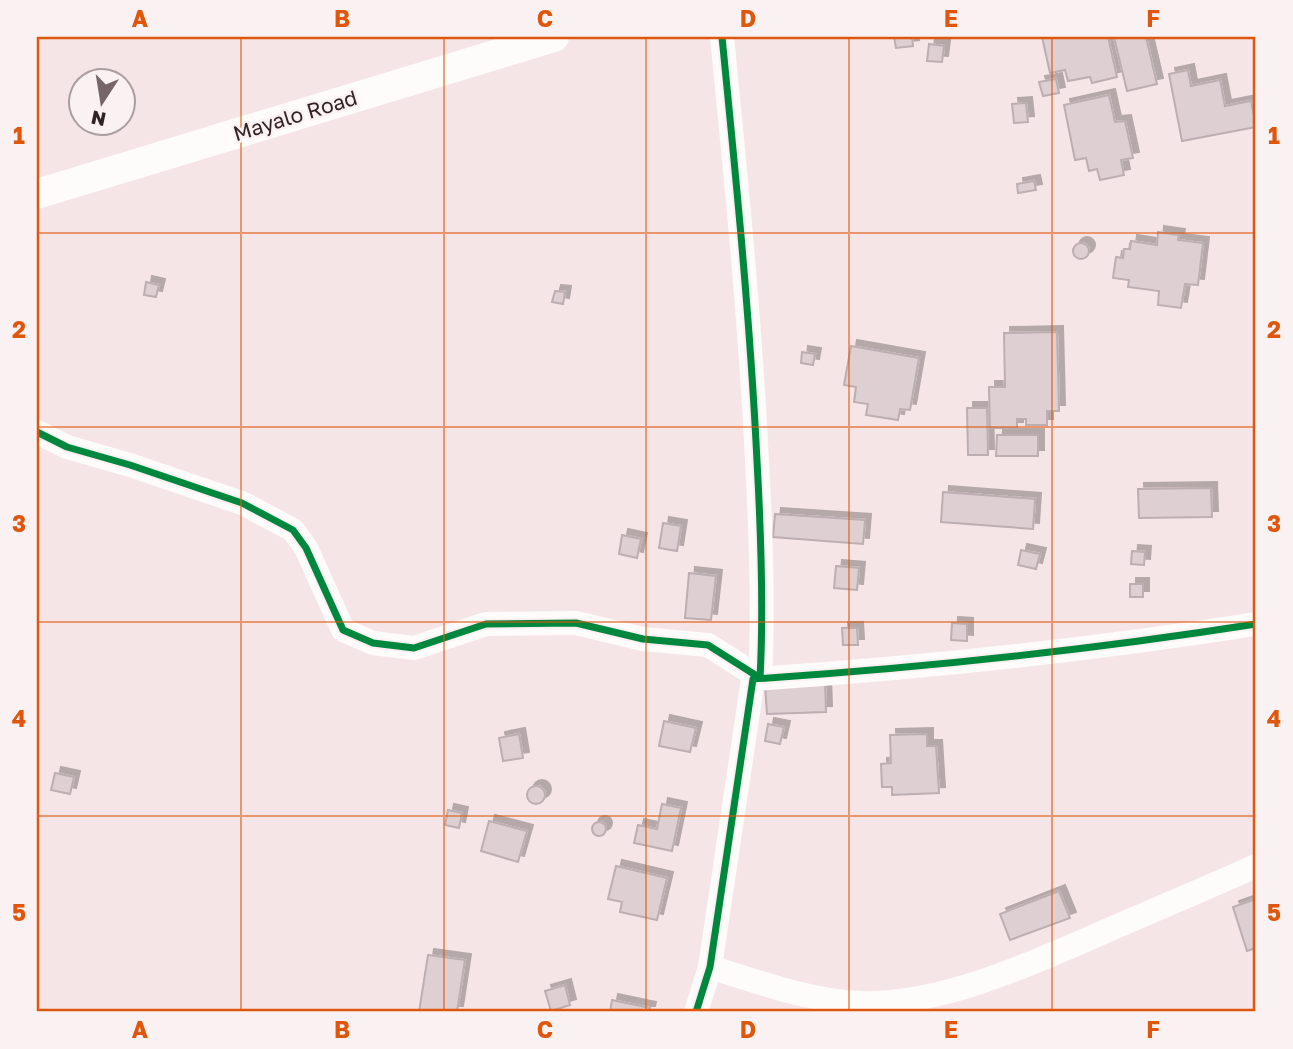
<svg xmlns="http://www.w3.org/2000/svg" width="1293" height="1049" font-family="'Golos Text',sans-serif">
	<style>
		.building { fill: #decfd3; stroke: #bcaeb1; stroke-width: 2; filter: url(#shadow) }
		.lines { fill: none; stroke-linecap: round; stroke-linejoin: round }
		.minor { stroke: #fefbfb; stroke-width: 24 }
		.tertiary { stroke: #fefbfb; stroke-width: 30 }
		.cycleway-casing { stroke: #faf1f2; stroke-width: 11 }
		.cycleway { stroke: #00873e; stroke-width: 7 }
		.grid { fill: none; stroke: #df560d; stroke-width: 2; stroke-opacity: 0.55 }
		.labels { text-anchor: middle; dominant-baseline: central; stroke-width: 5; stroke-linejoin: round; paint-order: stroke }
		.street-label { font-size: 21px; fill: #312223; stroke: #faf1f2 }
		.neatline { fill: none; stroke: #df560d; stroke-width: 2.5 }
		.grid-label { font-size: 23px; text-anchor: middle; font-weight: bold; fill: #df560d }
	</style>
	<defs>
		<filter id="shadow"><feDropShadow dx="6" dy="-6" stdDeviation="0" flood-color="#0004"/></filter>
	</defs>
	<rect width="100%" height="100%" fill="#f6e5e6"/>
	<g class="building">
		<polygon points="894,37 912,37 913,46 896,48"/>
		<polygon points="1042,37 1108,37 1117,77 1092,83 1090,77 1068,81 1065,70 1050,73"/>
		<polygon points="1114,37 1146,37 1157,84 1127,91"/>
		<polygon points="929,44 944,46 942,62 927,61"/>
		<polygon points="1188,70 1191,86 1220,80 1225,106 1251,101 1256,127 1182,141 1169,74"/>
		<polygon points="1056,79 1059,93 1043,96 1039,82"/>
		<polygon points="1109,95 1115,122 1125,121 1133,158 1121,160 1124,175 1100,180 1097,169 1089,171 1086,158 1075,160 1064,105"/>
		<polygon points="1026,103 1028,122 1014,123 1012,104"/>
		<polygon points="1034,181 1036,190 1018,193 1017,184"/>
		<polygon points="1158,232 1179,235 1178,240 1203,243 1198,285 1185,284 1181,308 1158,305 1159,291 1128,287 1129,280 1113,278 1116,257 1123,258 1124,249 1130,249 1131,241 1157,245"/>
		<circle cx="1081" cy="251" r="8"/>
		<polygon points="146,282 159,285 156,297 144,295"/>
		<polygon points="555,291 565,292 563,304 552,302"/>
		<polygon points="1057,332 1059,411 1047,411 1047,425 1026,425 1026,419 1017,419 1017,428 990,428 989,387 1005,387 1004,333"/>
		<polygon points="851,346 919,358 910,410 900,409 898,420 866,415 868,404 854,402 856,387 844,385"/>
		<polygon points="802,352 815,354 813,365 801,363"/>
		<polygon points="967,408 987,408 988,455 968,455"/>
		<polygon points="997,435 1038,435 1038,456 996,456"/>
		<polygon points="1211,488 1212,517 1139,518 1138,489"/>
		<polygon points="943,492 1035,499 1033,529 941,522"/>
		<polygon points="775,514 865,520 863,544 773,537"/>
		<polygon points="663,523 681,526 677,551 659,548"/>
		<polygon points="622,535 641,539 637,558 619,554"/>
		<polygon points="1021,550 1040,554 1036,569 1018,565"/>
		<polygon points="1132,551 1145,552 1144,565 1131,564"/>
		<polygon points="836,566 859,568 857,590 834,588"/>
		<polygon points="689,573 716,576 711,620 685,618"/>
		<rect x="1130" y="584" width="13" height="13"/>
		<polygon points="952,623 967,624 967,641 951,640"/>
		<polygon points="842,628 857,628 858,645 843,645"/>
		<polygon points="825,682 826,712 767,714 765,685"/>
		<polygon points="664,721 696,728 690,752 659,746"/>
		<polygon points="768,724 784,727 780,744 765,741"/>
		<polygon points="519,734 523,758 503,761 499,738"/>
		<polygon points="927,734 927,746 936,746 939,793 892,795 892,787 882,787 881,764 891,763 890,735"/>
		<polygon points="55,773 74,777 70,794 51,790"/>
		<circle cx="536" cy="795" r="9"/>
		<polygon points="662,804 681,808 672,851 634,843 638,825 657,829"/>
		<polygon points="448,810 462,813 459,828 445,825"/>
		<polygon points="489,821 527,831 518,862 481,851"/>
		<circle cx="599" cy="829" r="7"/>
		<polygon points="616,866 667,878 657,920 620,912 622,902 608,899"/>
		<polygon points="1059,891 1070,918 1010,940 1000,914"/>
		<polygon points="1256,899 1256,948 1247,951 1233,907"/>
		<polygon points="428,955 465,960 457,1012 419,1012"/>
		<polygon points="565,985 570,1005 551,1011 545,991"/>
		<polygon points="612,1000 650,1008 649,1012 610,1012"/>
	</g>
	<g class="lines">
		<g class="minor">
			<path d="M37 432 67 447 130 465 242 503 293 530 306 548 343 630 373 643 414 648 486 624 576 623 643 639 708 645 760 678C764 606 761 533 757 461 750 319 736 178 722 37"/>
			<path d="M710 967C755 981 813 1002 860 1003 938 1006 1029 965 1099 934 1152 911 1204 889 1256 866"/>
			<path d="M696 1012 710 967 753 679C922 668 1090 650 1256 624"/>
		</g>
		<polyline class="tertiary" points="37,194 554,37"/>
		<defs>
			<g id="cycleway">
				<path d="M37 432 67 447 130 465 242 503 293 530 306 548 343 630 373 643 414 648 486 624 576 623 643 639 708 645 760 678C764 606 761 533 757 461 750 319 736 178 722 37"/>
				<path d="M696 1012 710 967 753 679C922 668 1090 650 1256 624"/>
			</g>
		</defs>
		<use href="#cycleway" class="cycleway-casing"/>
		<use href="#cycleway" class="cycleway"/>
	</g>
	<path class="grid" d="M241 37V1012M444 37V1012M646 37V1012M849 37V1012M1052 37V1012M37 233H1256M37 427H1256M37 622H1256M37 816H1256"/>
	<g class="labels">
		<g class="street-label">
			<text transform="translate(295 115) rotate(-17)">Mayalo Road</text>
		</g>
	</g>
	<rect width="1293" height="1049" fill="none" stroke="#faf1f2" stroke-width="77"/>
	<g transform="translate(102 102) rotate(192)"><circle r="33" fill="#faf1f2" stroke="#aa9e9f" stroke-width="2"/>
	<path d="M0-5L12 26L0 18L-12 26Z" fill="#766667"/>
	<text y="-10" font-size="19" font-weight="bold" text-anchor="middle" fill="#312223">N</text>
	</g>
	<rect x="38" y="38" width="1216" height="972" class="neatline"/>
	<g class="grid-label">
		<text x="140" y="27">A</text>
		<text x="342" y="27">B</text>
		<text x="545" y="27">C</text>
		<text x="748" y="27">D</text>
		<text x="951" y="27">E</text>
		<text x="1153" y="27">F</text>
		<text x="19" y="144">1</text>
		<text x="1274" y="144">1</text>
		<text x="19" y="338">2</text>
		<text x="1274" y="338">2</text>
		<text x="19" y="532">3</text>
		<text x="1274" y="532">3</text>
		<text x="19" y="727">4</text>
		<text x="1274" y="727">4</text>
		<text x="19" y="921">5</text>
		<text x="1274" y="921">5</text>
		<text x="140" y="1038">A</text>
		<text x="342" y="1038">B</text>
		<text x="545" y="1038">C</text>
		<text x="748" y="1038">D</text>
		<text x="951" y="1038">E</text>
		<text x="1153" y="1038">F</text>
	</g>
</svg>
